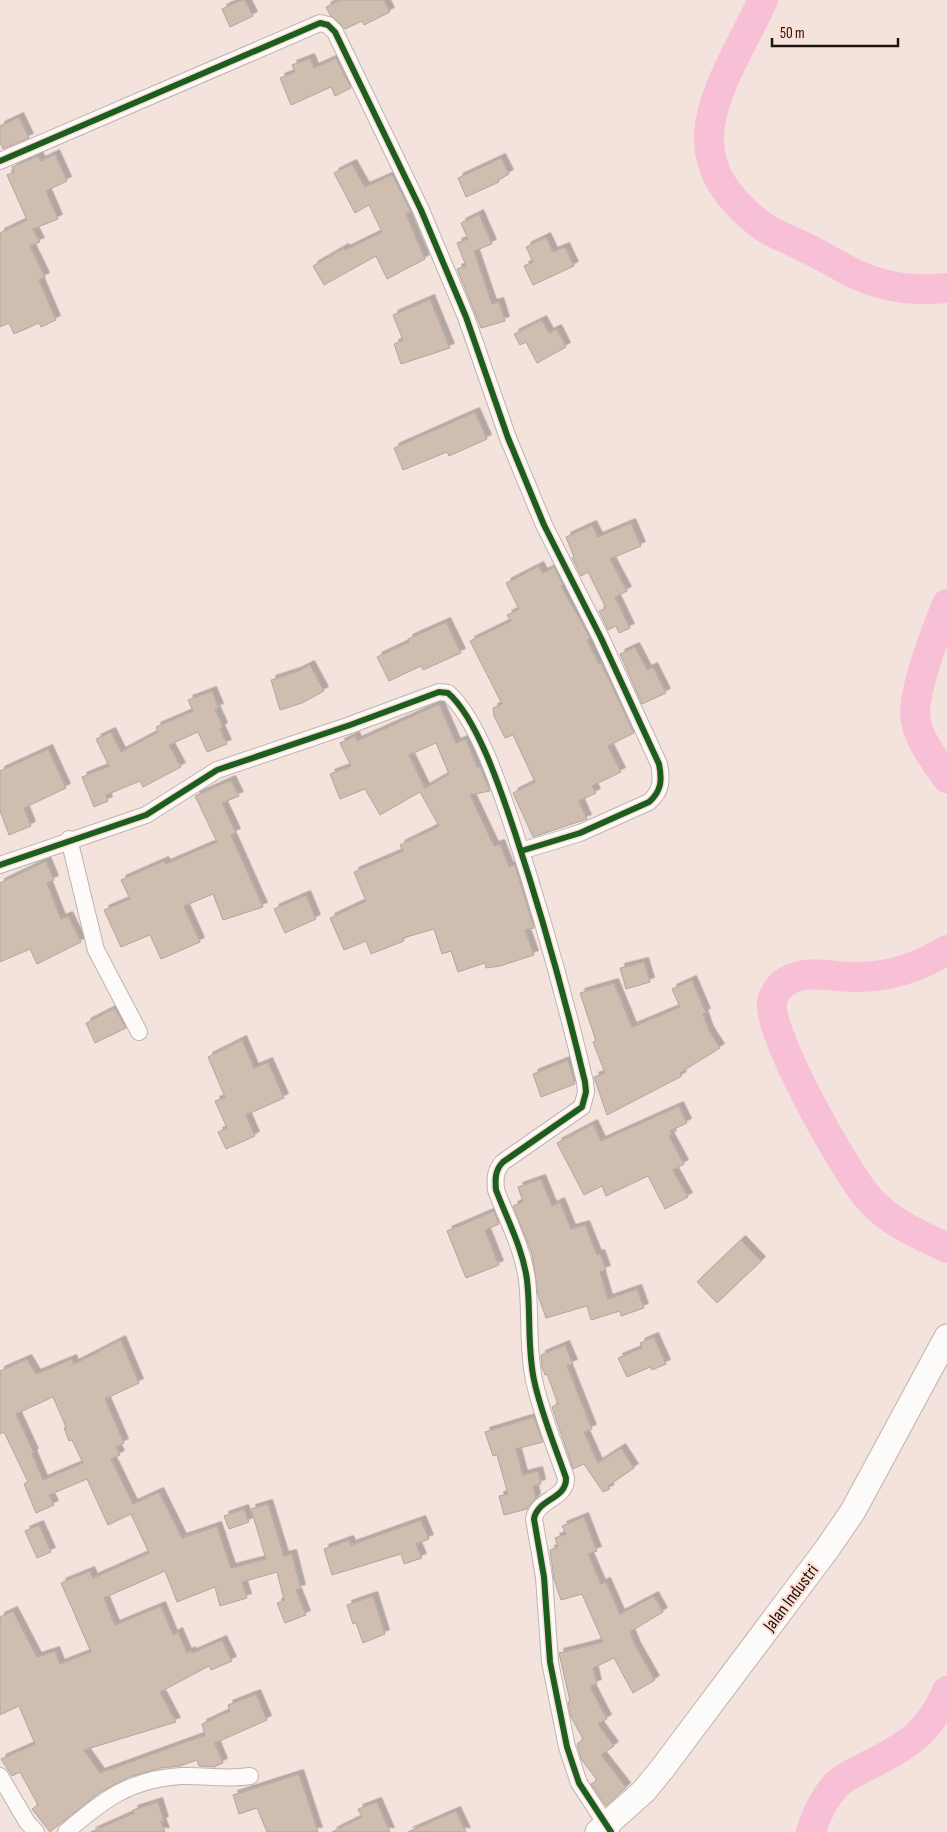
<svg xmlns="http://www.w3.org/2000/svg" width="947" height="1832" font-family="'Sofia Sans Condensed',sans-serif">
	<style>
		.lines { fill: none; stroke-linecap: round; stroke-linejoin: round }
		.river { stroke: #f7c0d7; stroke-width: 30 }
		.building { fill: #cfbeb0; stroke: #b0a59e; fill-rule: evenodd; filter: url(#shadow) }
		.street-casing { stroke: #bfb3ae; stroke-width: 18 }
		.primary-casing { stroke: #bfb3ae; stroke-width: 27 }
		.street { stroke: #fdfbfa; stroke-width: 16 }
		.primary { stroke: #fdfbfa; stroke-width: 25 }
		.cycleway-casing { stroke: #feded3; stroke-width: 9 }
		.cycleway { stroke: #1b5e20; stroke-width: 6 }
		.labels { text-anchor: middle; dominant-baseline: central; stroke-width: 4.5; stroke-linejoin: round; paint-order: stroke }
		.street-label { font-size: 18px; fill: #1d120e; stroke: #feded3 }
	</style>
	<defs>
		<filter id="shadow"><feDropShadow dx="4.5" dy="-4.5" stdDeviation="0" flood-color="#0004"/></filter>
	</defs>
	<rect width="100%" height="100%" fill="#f4e3dd"/>
	<g class="lines">
		<g class="river">
			<path d="M763 0C724 84 665 153 761 225 771 233 786 238 798 244 816 252 832 262 849 271 880 287 912 292 947 288"/>
			<path d="M947 604C936 632 916 682 915 712 915 736 934 759 947 778"/>
			<path d="M947 950C917 969 886 978 850 977 829 976 806 970 787 981 780 985 774 993 772 1002 767 1033 847 1175 870 1200 891 1223 920 1235 947 1248"/>
			<path d="M811 1832C816 1815 824 1798 836 1785 845 1776 858 1771 869 1765 907 1746 930 1732 947 1691"/>
		</g>
	</g>
	<g class="building">
		<polygon points="241,0 245,0 253,16 230,27 222,9"/>
		<polygon points="340,0 384,0 390,12 364,25 362,21 345,29 330,15 326,7"/>
		<polygon points="310,58 314,68 336,58 351,88 335,96 331,87 291,105 280,78 295,72 292,65"/>
		<polygon points="19,117 29,138 3,149 0,143 0,126"/>
		<polygon points="55,154 67,181 46,191 58,219 33,229 40,242 30,246 45,277 39,280 56,320 41,327 39,323 14,334 9,323 0,327 0,233 27,220 7,175 14,172 12,167 38,156 41,161"/>
		<polygon points="501,158 509,174 498,180 499,182 466,197 458,178"/>
		<polygon points="352,164 365,187 392,175 411,212 406,214 425,259 387,279 376,256 324,285 313,266 344,248 345,250 382,232 369,205 355,213 334,173"/>
		<polygon points="479,214 492,244 474,251 492,304 499,302 505,321 481,328 457,269 466,266 457,243 468,239 461,223"/>
		<polygon points="546,237 553,252 565,247 574,266 533,285 524,266 533,262 526,247"/>
		<polygon points="430,299 450,348 401,364 394,344 403,340 393,315"/>
		<polygon points="542,320 549,333 557,329 566,347 537,363 526,342 520,345 514,334"/>
		<polygon points="475,412 487,439 449,456 447,452 403,470 394,448"/>
		<polygon points="631,523 641,546 610,559 627,591 615,597 630,628 619,633 616,626 608,630 599,611 606,608 588,572 581,576 572,558 574,557 566,537 592,525 598,537"/>
		<polygon points="539,566 543,573 554,567 563,585 561,586 590,638 587,640 599,664 601,663 634,733 608,746 621,772 592,786 596,793 579,801 587,819 533,837 513,793 535,782 513,735 505,738 494,716 493,708 502,704 470,641 511,621 507,615 519,609 506,583"/>
		<polygon points="446,622 461,653 423,670 421,666 389,681 377,657 409,642 408,639"/>
		<polygon points="635,647 647,670 653,667 666,693 642,704 620,654"/>
		<polygon points="310,665 324,691 302,703 280,710 271,680 296,672"/>
		<polygon points="212,691 219,708 215,709 223,727 220,729 227,744 207,752 198,732 169,745 181,767 143,787 140,781 106,795 108,801 94,807 82,777 109,766 96,739 111,732 121,752 158,732 156,727 193,711 188,700"/>
		<path d="M439 704 456 743 466 739 477 767H480L490 791 470 795 494 846 500 844 509 867 515 865 534 928 525 930 534 955 500 966 486 968 485 963 458 972 451 951 442 954 434 929 403 938 404 941 371 954 366 941 344 950 330 918 366 901 354 872 403 851 400 845 439 826 420 792 380 815 365 789 340 799 330 774 351 766 340 743 355 736 357 741ZM436 743 449 774 425 788 409 755Z"/>
		<polygon points="48,749 66,788 24,808 31,826 9,835 0,811 0,771"/>
		<polygon points="231,780 239,796 222,803 236,833 231,835 263,907 223,920 213,894 184,906 200,942 161,959 150,935 121,947 104,910 130,899 121,880 164,861 166,864 217,842 195,796"/>
		<polygon points="46,861 54,880 47,883 61,919 68,916 81,942 37,964 30,949 0,962 0,883"/>
		<polygon points="306,895 316,919 285,933 274,909"/>
		<polygon points="644,962 650,982 626,989 620,968"/>
		<polygon points="692,980 706,1013 703,1014 709,1031 720,1048 680,1073 682,1076 607,1115 594,1077 605,1073 593,1042 596,1041 580,993 614,983 632,1027 680,1007 672,989"/>
		<polygon points="115,1008 126,1028 95,1043 86,1023"/>
		<polygon points="242,1040 254,1068 268,1062 284,1098 246,1115 255,1136 226,1149 218,1132 227,1128 215,1101 225,1097 208,1057"/>
		<polygon points="568,1060 575,1084 541,1097 533,1074"/>
		<polygon points="679,1106 687,1123 670,1131 672,1135 669,1136 684,1164 673,1170 688,1197 665,1209 648,1176 606,1196 602,1186 584,1195 557,1143 593,1124 601,1141"/>
		<polygon points="541,1179 552,1206 560,1202 571,1229 585,1225 597,1255 600,1254 606,1270 600,1272 608,1299 637,1289 644,1308 621,1316 620,1311 591,1320 587,1306 546,1318 538,1295 532,1254 513,1206 523,1202 518,1187"/>
		<polygon points="494,1211 499,1224 485,1230 499,1265 466,1278 447,1231"/>
		<polygon points="741,1240 761,1261 717,1303 697,1282"/>
		<polygon points="654,1337 666,1364 652,1370 650,1367 627,1377 618,1358 642,1348 640,1343"/>
		<path d="M121 1340 139 1383 105 1399 124 1443 116 1447 120 1455 111 1459 133 1504 159 1492 182 1538 217 1526 231 1568 266 1559 251 1509 268 1504 284 1556 292 1554 301 1589 296 1590 306 1615 285 1623 277 1603 284 1600 277 1572 242 1582 247 1598 220 1606 215 1587 177 1602 165 1571 104 1598 115 1625 161 1606 173 1635 178 1632 187 1653 191 1651 192 1653 222 1640 232 1661 211 1670 209 1666 160 1692 176 1722 84 1750 100 1773 205 1735 202 1724 230 1711 228 1705 256 1694 267 1720 215 1743 223 1763 214 1767 199 1766 197 1760 180 1766 161 1768 129 1777 99 1793 50 1832 32 1809 38 1805 20 1772 12 1776 1 1759 35 1744 19 1706 0 1715V1617L13 1611 37 1657 55 1651 60 1664 91 1652 61 1583 90 1571 93 1578 149 1553 131 1514 108 1525 87 1479 49 1495 54 1505 36 1513 24 1484 28 1482 4 1432 0 1434V1371L27 1359 36 1374 72 1359 74 1364ZM53 1397 66 1427 64 1428 69 1441 72 1440 83 1463 43 1480 32 1454 34 1453 16 1414Z"/>
		<polygon points="565,1345 573,1364 567,1366 592,1429 584,1432 598,1463 621,1448 634,1468 608,1486 610,1489 603,1492 584,1464 573,1469 552,1407 558,1404 547,1374 545,1375 542,1367 541,1355"/>
		<polygon points="534,1417 543,1442 516,1449 523,1475 538,1471 541,1484 533,1486 536,1498 527,1509 504,1515 499,1496 508,1494 497,1455 493,1456 485,1432"/>
		<polygon points="244,1509 249,1522 229,1529 224,1516"/>
		<polygon points="584,1517 597,1551 588,1554 601,1584 606,1582 620,1614 654,1596 663,1612 630,1632 636,1647 655,1680 633,1693 614,1658 593,1668 597,1684 590,1686 607,1719 598,1724 614,1746 601,1755 626,1787 606,1806 591,1784 597,1780 581,1759 577,1744 583,1739 571,1717 568,1702 570,1701 559,1653 603,1642 582,1594 561,1600 554,1579 550,1550 558,1547 555,1538 566,1534 562,1526"/>
		<polygon points="421,1520 429,1539 416,1544 422,1558 404,1564 401,1554 332,1575 324,1549 349,1540 351,1545"/>
		<polygon points="39,1525 51,1552 37,1558 25,1531"/>
		<polygon points="373,1596 385,1634 363,1643 356,1623 353,1624 347,1605"/>
		<polygon points="299,1774 318,1832 267,1832 257,1808 239,1814 233,1795"/>
		<polygon points="158,1802 164,1821 161,1822 165,1832 91,1832 134,1813 133,1810"/>
		<polygon points="377,1802 390,1832 332,1832 362,1817 358,1809"/>
		<polygon points="456,1811 466,1832 408,1832"/>
	</g>
	<g class="lines">
		<defs>
			<g id="street">
				<path d="M0 161 320 23 328 25 335 32 421 210 466 317 508 438 544 525 601 638 659 764C662 779 662 791 649 802L580 833 521 851"/>
				<polyline points="69,839 96,950 139,1032"/>
				<path d="M0 865 146 815 217 770 350 725 439 692 448 693C478 719 502 794 515 833 542 915 565 998 585 1082L586 1092 582 1107 503 1162C495 1170 495 1179 496 1190 507 1219 523 1249 527 1280 531 1313 527 1347 534 1380 541 1413 555 1446 566 1478 567 1499 537 1499 534 1519L544 1577 550 1662 567 1747 579 1783 611 1832"/>
				<polyline points="0,1776 27,1822 36,1832"/>
				<path d="M66 1832C103 1800 130 1779 181 1776 206 1775 223 1780 250 1776"/>
			</g>
			<polyline id="primary" points="598,1832 644,1791 662,1769 827,1549 853,1511 947,1337"/>
		</defs>
		<use href="#street" class="street-casing"/>
		<use href="#primary" class="primary-casing"/>
		<use href="#street" class="street"/>
		<use href="#primary" class="primary"/>
		<defs>
			<g id="cycleway">
				<path d="M0 161 320 23 328 25 335 32 421 210 466 317 508 438 544 525 601 638 659 764C662 779 662 791 649 802L580 833 521 851"/>
				<path d="M0 865 146 815 217 770 350 725 439 692 448 693C478 719 502 794 515 833 542 915 565 998 585 1082L586 1092 582 1107 503 1162C495 1170 495 1179 496 1190 507 1219 523 1249 527 1280 531 1313 527 1347 534 1380 541 1413 555 1446 566 1478 567 1499 537 1499 534 1519L544 1577 550 1662 567 1747 579 1783 611 1832"/>
			</g>
		</defs>
		<use href="#cycleway" class="cycleway-casing"/>
		<use href="#cycleway" class="cycleway"/>
	</g>
	<g class="labels">
		<g class="street-label">
			<text transform="translate(791 1598) rotate(-53)">Jalan Industri</text>
		</g>
	</g>
	<path d="M772 38v8h126v-8" fill="none" stroke="#1d120e" stroke-width="2.5"/>
	<text x="780" y="38" font-size="15" fill="#1d120e" stroke="#feded3" stroke-width="4" paint-order="stroke">50 m</text>
</svg>
